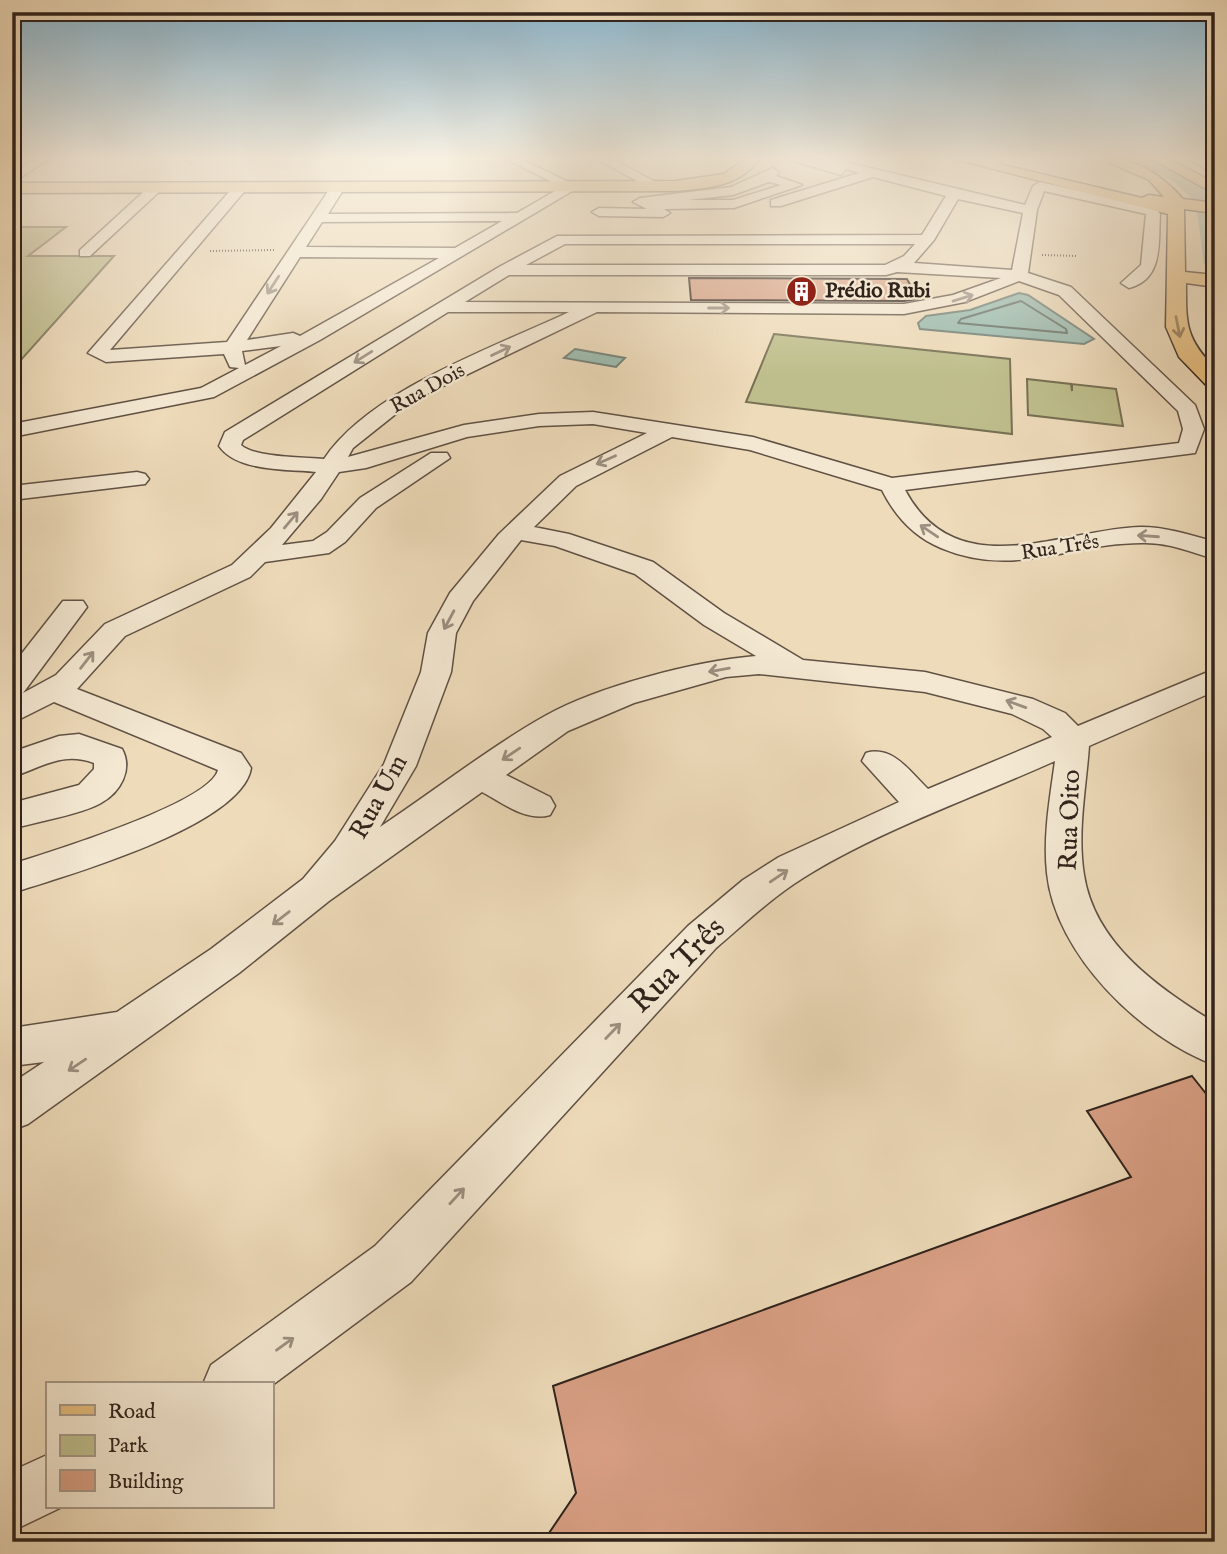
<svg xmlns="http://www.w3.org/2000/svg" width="1227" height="1554" font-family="'IM FELL English',serif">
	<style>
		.green { fill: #bebe8c; stroke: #777054; stroke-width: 2 }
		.water { fill: #99bbb0; stroke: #6f7e75; stroke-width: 2 }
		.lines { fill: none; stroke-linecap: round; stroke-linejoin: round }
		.shore { stroke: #646f66; stroke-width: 2 }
		.river { fill: #99bbb0; fill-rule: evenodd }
		.building { fill: #d89f84; stroke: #30231c; stroke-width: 2 }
		.minor-casing { stroke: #605144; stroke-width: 3 }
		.major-casing { stroke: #30231c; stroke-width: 3 }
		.path { stroke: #30231c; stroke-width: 2; stroke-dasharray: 1 2; stroke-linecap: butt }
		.minor { fill: #f4e8d2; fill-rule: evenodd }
		.major { fill: #e7be7d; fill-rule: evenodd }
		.oneway { stroke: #9c8f80 }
		.oneway2 { stroke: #8c704c }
		.labels { text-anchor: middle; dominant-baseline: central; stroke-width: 5; stroke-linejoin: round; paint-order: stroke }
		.far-poi-label { font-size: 21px; font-weight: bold; fill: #30231c; stroke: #f4e8d2; text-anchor: start }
		.far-street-label { font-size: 21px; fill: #30231c; stroke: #f4e8d2 }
		.street-label { font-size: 26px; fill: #30231c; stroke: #f4e8d2 }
		.near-street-label { font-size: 32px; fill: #30231c; stroke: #f4e8d2 }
	</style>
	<rect width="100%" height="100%" fill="#eedbba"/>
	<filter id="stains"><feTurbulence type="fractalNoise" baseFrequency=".00286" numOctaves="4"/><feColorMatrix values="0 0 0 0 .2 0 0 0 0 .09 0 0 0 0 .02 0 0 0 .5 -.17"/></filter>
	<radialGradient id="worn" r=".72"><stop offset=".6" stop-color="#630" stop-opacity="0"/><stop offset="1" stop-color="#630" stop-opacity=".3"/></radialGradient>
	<g class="green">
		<polygon points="12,227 66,227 28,256 114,256 12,370"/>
		<polygon points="774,334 1010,359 1012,434 746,402"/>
		<polygon points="1027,379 1071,384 1072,391 1072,384 1116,389 1123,426 1028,415"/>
	</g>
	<g class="water">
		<polygon points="1019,293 1028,295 1094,339 1084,344 920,329 918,323 926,316 970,310"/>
		<polygon points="575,349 625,358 616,367 564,358"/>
	</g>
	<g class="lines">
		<polygon class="shore" points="1021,301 1066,329 1067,333 958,323 961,319"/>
		<path class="river" d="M1130 159C1164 156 1188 175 1213 196L1215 271 1204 264 1196 202 1174 182Z"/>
	</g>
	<g class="building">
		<polygon points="689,278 907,279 918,299 904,301 691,300"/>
		<polygon points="1192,1076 1215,1105 1215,1542 543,1542 576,1493 553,1386 1131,1177 1087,1111"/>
	</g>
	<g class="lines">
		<defs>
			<g id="minor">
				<polygon points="35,159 49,159 12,183 12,173"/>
				<polygon points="183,159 197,159 191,163"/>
				<path d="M506 159H521L579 187 320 340 214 397 12 437V424L201 388 239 368 230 367 224 354 106 362 88 353 236 184 248 187 110 350 227 342 333 184 345 187 328 214 517 213 562 187ZM502 221 455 248 306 247 322 222ZM300 257 439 258 300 336 293 333 247 340ZM281 346 245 365 242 351Z"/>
				<polygon points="597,159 612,159 663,186 651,189"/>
				<path d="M787 159H833L1025 205 1033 186 1040 182 1156 208 1160 214C1158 243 1164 279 1129 288L1121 283 1141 265 1146 214 1044 191 1037 210 1028 273 1071 287 1195 405 1204 429 1195 453 905 490C957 587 1061 529 1141 527 1166 527 1191 535 1215 542V559C1190 552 1168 542 1142 543 1069 543 1015 579 941 548 914 537 895 516 882 490L750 450 672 437 576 486 534 527 569 534 653 562 724 613 803 660 925 672 1033 699 1065 713 1078 726 1215 669V691L1089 746C1086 788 1077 833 1084 875 1095 945 1159 988 1215 1023V1065C1141 1038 1055 954 1047 873 1043 836 1050 798 1055 761 975 797 876 832 803 878 771 898 744 924 716 948L411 1282 271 1386 203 1384 211 1365 375 1246 688 926 743 880 779 857 899 802 862 761 866 753C893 745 910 772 928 789L1052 737 1043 729 1012 714 925 692 759 674 726 677 634 703 568 731 506 775 550 797 555 806 550 815C526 822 503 803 482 792L329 901 239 973 28 1124 12 1130V1083L44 1062 12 1066V1028L117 1012 211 949 303 879 335 841 384 764 421 672 428 633 450 593 499 534 560 476 647 433 593 424 539 426 467 437 366 468 339 472 321 499 282 545 313 541 327 532 360 498 431 453H447L450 458 376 508 345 542 329 553 265 562 250 577 125 636 77 689 241 753 251 768C242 826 65 876 12 893V864C47 853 210 803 218 770L54 702 12 723V699L22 694 12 697V666L63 601H83L87 607 23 693 56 675 105 624 232 565 271 528 316 472C287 469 237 472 219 446L225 432 499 267 557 236 922 235 946 196 873 177 781 206H771V200L859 173 846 169 841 175ZM958 199 1023 213 1012 270 914 263 934 240ZM565 244H915L904 256 885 265H526ZM897 272 1001 278 953 295 904 304 465 302 509 275H886ZM1019 281 1059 295 1178 411 1183 429 1179 443 892 478 753 437 593 412 539 414 464 425 348 457 353 448 412 401 597 312 904 314 965 302ZM448 312H569C495 347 370 390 324 459 305 457 255 458 241 445L243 440ZM521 540 555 546 635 574 704 625 756 656C696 661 598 686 545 716 490 747 434 791 380 827L416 766 451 672 456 633 473 601Z"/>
				<polygon points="979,159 996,159 1000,162 990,169"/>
				<polygon points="1188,159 1202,159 1215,165 1215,174"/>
				<path d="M773 168 779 172 776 176 802 185 734 208 664 209 670 213 663 217 599 216 592 212 599 208 647 209 633 202 640 198 731 187ZM769 182 781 185 733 200H688L733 195Z"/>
				<polygon points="151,185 163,188 90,256 80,256 80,250"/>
				<polygon points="137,472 145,474 149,479 145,484 12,500 12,486"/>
				<path d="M79 734 122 749C133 769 121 792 101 803 82 814 36 822 12 829V803L79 785 94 769V763C62 751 43 767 12 777V752L59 736Z"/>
				<polygon points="47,1455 47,1507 62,1507 12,1531 12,1471"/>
			</g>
			<g id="major">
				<path d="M745 159H759C740 187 707 188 676 191L12 193V183L676 181 724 174Z"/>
				<path d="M955 159H978L1142 198 1149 195 1164 197 1149 180 1101 159C1134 156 1162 175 1183 199L1215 203V213L1184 209 1185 272 1215 275V287L1186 283C1186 323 1185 338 1215 368V388L1207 386 1179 357 1166 327 1168 214Z"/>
				<polygon points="1152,159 1169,159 1215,183 1215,194"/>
			</g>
		</defs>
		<use href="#minor" class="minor-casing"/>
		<use href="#major" class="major-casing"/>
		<g class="path">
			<polyline points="285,169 293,159"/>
			<polyline points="210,251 275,250"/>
			<polyline points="1042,255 1077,256"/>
		</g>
		<use href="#minor" class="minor"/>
		<use href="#major" class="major"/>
	</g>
	<defs><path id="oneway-shaft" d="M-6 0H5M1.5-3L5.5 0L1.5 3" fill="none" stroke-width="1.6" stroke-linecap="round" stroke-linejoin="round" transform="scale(1.75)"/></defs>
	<g class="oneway">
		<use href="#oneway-shaft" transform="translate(273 285) rotate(123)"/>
		<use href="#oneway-shaft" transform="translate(963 298) rotate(-17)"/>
		<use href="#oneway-shaft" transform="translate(719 308)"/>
		<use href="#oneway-shaft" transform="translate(501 351) rotate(-25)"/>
		<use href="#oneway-shaft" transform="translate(363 357) rotate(148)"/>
		<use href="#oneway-shaft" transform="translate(606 460) rotate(156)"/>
		<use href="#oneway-shaft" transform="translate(291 520) rotate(-50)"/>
		<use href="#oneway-shaft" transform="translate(929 531) rotate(-146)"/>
		<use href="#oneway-shaft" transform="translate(1148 536) rotate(-176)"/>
		<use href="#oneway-shaft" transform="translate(449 620) rotate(118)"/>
		<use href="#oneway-shaft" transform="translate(87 660) rotate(-52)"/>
		<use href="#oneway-shaft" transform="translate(719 670) rotate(170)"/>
		<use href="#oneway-shaft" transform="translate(1016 704) rotate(-160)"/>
		<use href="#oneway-shaft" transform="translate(511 754) rotate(146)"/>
		<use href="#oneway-shaft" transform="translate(779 876) rotate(-34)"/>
		<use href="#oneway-shaft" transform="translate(281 918) rotate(142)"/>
		<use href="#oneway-shaft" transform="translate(613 1031) rotate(-46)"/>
		<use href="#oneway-shaft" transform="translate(77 1065) rotate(146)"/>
		<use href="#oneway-shaft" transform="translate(457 1196) rotate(-47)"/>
		<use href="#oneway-shaft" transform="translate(285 1344) rotate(-36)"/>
	</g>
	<use class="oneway2" href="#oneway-shaft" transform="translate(1178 327) rotate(79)"/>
	<linearGradient id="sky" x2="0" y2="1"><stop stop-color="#88b7d2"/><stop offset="0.42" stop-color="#f7efe0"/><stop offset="1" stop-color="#f7efe0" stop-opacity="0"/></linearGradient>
	<rect width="1227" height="376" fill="url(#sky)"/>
	<defs>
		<symbol id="building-disc" viewBox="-11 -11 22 22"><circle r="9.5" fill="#8f2418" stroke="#f4e8d2"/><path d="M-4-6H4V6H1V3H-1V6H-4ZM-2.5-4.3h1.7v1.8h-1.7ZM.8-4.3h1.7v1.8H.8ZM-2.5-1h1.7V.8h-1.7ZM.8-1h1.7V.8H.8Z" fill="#fff"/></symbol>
	</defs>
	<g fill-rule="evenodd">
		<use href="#building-disc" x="784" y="274" width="35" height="35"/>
	</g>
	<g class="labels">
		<g class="far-poi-label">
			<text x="825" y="291">Prédio Rubi</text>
		</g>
		<g class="far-street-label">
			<text transform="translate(428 389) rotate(-29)">Rua Dois</text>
			<text transform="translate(1060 548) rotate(-9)">Rua Três</text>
		</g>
		<g class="street-label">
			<text transform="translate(379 797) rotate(-61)">Rua Um</text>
			<text transform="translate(1070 820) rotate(-88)">Rua Oito</text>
		</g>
		<g class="near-street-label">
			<text transform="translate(678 966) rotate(-45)">Rua Três</text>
		</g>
	</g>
	<rect width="1227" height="1554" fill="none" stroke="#eedbba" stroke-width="42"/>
	<rect x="14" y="14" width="1199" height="1526" fill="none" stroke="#30231c" stroke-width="3.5"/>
	<rect x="21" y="21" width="1185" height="1512" fill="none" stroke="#30231c" stroke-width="2"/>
	<rect x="46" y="1382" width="228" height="126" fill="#f4e8d2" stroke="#a69989" stroke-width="2"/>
	<rect x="60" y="1405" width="35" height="10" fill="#e7be7d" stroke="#a69989" stroke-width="2"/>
	<text x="108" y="1418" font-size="21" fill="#30231c">Road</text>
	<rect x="60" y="1435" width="35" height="21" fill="#bebe8c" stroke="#a69989" stroke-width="2"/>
	<text x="108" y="1452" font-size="21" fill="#30231c">Park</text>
	<rect x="60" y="1470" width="35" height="21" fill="#d89f84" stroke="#a69989" stroke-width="2"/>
	<text x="108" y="1488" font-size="21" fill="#30231c">Building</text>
	<rect width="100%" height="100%" filter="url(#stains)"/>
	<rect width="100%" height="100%" fill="url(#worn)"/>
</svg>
